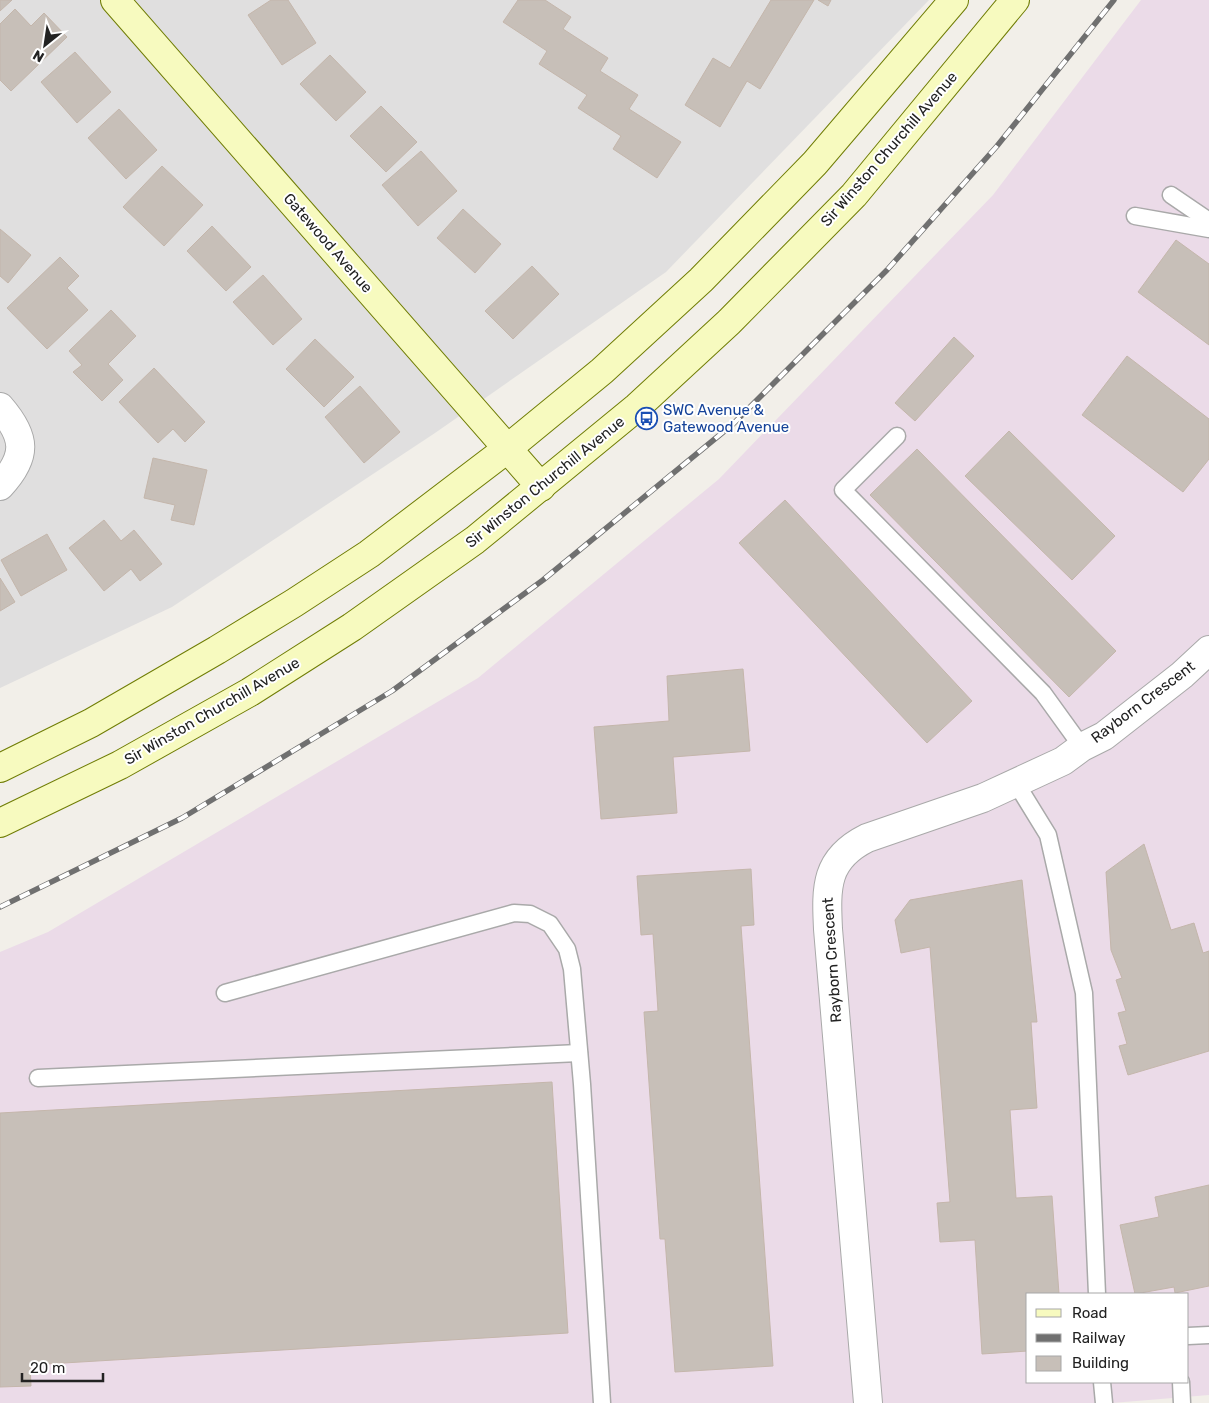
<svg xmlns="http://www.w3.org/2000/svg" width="1209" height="1403" font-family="Rubik,sans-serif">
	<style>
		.residential { fill: #e0dfdf }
		.industrial { fill: #ebdbe8; fill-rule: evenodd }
		.building { fill: #c7bfb8; stroke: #c4b6ab }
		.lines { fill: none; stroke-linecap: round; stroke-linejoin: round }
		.lane-casing { stroke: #a9a9a9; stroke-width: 19 }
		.street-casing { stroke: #a9a9a9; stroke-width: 30 }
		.secondary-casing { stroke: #707d05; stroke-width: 30 }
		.lane { stroke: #fff; stroke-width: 16 }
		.street { stroke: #fff; stroke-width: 28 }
		.secondary { stroke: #f7fabf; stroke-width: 28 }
		.rail-casing { stroke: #707070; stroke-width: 5.5 }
		.rail { stroke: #fff; stroke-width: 4; stroke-dasharray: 11; stroke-linecap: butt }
		.labels { text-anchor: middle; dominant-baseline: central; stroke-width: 4; stroke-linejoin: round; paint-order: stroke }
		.street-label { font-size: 15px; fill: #222; stroke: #fff }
		.transit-label { font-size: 15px; fill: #164399; stroke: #fff; text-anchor: start }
	</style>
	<rect width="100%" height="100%" fill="#f2efe9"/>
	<polygon class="residential" points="0,0 929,0 666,272 435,433 172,607 0,688"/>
	<path class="industrial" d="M1141 0H1209V1395L1112 1403H0V952L48 932 478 678 719 479 993 195ZM1028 1294H1188V1382H1028Z"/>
	<g class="building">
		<polygon points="0,0 12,0 0,11"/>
		<polygon points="271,0 288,0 316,43 282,65 248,15"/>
		<polygon points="518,0 545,0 571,17 563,29 608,58 600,71 638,95 629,109 681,142 657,178 613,149 621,136 578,108 587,95 539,64 547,51 503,22"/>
		<polygon points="771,0 814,0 760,89 747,81 720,127 685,105 713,58 730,68"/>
		<polygon points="818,0 831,0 828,6"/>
		<polygon points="15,9 31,26 44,13 67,37 11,91 0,80 0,24"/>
		<polygon points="75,52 111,92 77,123 41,82"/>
		<polygon points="330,55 366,92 336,121 300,84"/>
		<polygon points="381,106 417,142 386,172 350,136"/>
		<polygon points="119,109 157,150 126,179 88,138"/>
		<polygon points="421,151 457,191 418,226 382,185"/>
		<polygon points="162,166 203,205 164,246 123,207"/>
		<polygon points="463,209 501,244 475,273 437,238"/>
		<polygon points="212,226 251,267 226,291 187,251"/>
		<polygon points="0,229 31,255 8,283 0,276"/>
		<polygon points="1176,240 1209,264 1209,345 1138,292"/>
		<polygon points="60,257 79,276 67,288 88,310 47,349 7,308"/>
		<polygon points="532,266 559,294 513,339 485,311"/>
		<polygon points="263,275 302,319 273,345 233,302"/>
		<polygon points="111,310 136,336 108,364 123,380 102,401 73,372 82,365 69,351"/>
		<polygon points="954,337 974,356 915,421 895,403"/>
		<polygon points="315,339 354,377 324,407 286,369"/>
		<polygon points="1127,356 1209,419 1209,459 1183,492 1082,415"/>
		<polygon points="154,368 205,422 185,442 173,429 158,443 119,402"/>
		<polygon points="360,386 400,432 364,463 325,417"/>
		<polygon points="1009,431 1115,536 1072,580 965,476"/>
		<polygon points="917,449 1116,651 1069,697 870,495"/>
		<polygon points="153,458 207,470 194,525 171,520 175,505 144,498"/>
		<polygon points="785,500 972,701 927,743 739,543"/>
		<polygon points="104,520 121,541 134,530 162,564 140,581 131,569 104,591 69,548"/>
		<polygon points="47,534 67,570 21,596 1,560"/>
		<polygon points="0,578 15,602 0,611"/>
		<polygon points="743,669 750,751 673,757 677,813 601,819 594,727 669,721 667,676"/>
		<polygon points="1144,844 1171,930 1194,923 1203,953 1209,951 1209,1051 1128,1075 1119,1046 1127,1044 1118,1013 1126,1011 1116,980 1122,978 1111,950 1106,872"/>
		<polygon points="751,869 754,925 741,926 773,1366 675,1372 665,1239 660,1239 644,1012 658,1011 653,934 641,935 637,876"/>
		<polygon points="1022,880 1037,1022 1031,1022 1037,1108 1010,1110 1016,1198 1052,1196 1059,1294 1028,1294 1028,1351 982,1354 975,1240 940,1242 937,1203 950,1202 930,947 901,953 895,920 910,900"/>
		<polygon points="552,1082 568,1333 30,1365 31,1386 0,1387 0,1113"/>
		<polygon points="1209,1185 1209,1286 1175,1293 1174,1287 1135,1294 1120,1225 1159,1217 1155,1197"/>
	</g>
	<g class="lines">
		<defs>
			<g id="lane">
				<polyline points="1171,195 1209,221"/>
				<polyline points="1135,216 1209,229"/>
				<polyline points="897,436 843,490 1043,693 1082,747"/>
				<polyline points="1016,783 1048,835 1084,993 1097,1294"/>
				<polyline points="225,993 514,913 530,914 550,924 567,949 572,969 582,1084 602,1403"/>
				<polyline points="38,1078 579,1053"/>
				<polyline points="1188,1336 1209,1335"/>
				<polyline points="1102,1382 1104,1403"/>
				<polyline points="1181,1382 1182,1403"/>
			</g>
			<g id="street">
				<path d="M0 407C26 437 28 456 0 486"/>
				<path d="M868 1403 828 929C826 887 825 859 867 838L983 798 1063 761 1082 747 1104 736 1182 675 1209 650"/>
			</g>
			<g id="secondary">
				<polyline points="115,0 541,487"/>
				<polyline points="0,768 91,723 217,650 294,603 369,554 507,449 602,371 701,280 815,163 954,0"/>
				<polyline points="0,823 120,765 250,692 352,627 475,540 637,407 729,322 854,195 1015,0"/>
			</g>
		</defs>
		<use href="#lane" class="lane-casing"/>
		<use href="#street" class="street-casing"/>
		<use href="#secondary" class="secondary-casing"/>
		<use href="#lane" class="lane"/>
		<use href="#street" class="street"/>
		<use href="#secondary" class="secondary"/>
		<defs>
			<polyline id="rail" points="0,907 182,818 392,691 543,580 733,424 887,270 997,146 1114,0"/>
		</defs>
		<use href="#rail" class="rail-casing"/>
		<use href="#rail" class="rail"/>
	</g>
	<defs>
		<symbol id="bus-ring" viewBox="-11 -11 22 22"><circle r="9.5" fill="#fff" stroke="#1a4fb4" stroke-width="1.5"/><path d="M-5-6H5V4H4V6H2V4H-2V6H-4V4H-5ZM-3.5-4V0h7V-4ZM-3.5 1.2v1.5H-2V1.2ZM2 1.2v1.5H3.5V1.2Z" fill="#1a4fb4"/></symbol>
	</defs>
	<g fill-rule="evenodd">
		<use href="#bus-ring" x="634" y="406" width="25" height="25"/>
	</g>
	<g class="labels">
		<g class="street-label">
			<text transform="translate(889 149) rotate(-49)">Sir Winston Churchill Avenue</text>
			<text transform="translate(328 243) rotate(49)">Gatewood Avenue</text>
			<text transform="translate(545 482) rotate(-39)">Sir Winston Churchill Avenue</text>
			<text transform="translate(1143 702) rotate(-37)">Rayborn Crescent</text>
			<text transform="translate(212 711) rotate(-30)">Sir Winston Churchill Avenue</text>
			<text transform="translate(832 960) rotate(-94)">Rayborn Crescent</text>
		</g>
		<g class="transit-label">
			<text x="663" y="410">SWC Avenue &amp;<tspan x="663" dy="17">Gatewood Avenue</tspan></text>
		</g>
	</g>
	<rect x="1026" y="1293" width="162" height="90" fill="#ffffff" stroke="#a7a7a7"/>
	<rect x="1036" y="1309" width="25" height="8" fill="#f7fabf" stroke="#a7a7a7"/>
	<text x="1072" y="1318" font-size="15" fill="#222222">Road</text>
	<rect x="1036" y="1334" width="25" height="8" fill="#707070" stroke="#a7a7a7"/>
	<text x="1072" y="1343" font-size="15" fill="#222222">Railway</text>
	<rect x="1036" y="1356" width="25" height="15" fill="#c7bfb8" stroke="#a7a7a7"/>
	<text x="1072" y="1368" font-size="15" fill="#222222">Building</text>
	<g transform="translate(45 45) rotate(210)" stroke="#ffffff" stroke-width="4" paint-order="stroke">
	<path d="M0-4L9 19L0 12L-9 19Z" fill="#222222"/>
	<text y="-8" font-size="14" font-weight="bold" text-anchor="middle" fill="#222222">N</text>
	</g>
	<path d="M22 1373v8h81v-8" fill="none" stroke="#222222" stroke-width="2.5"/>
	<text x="30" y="1373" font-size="15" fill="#222222" stroke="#ffffff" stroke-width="4" paint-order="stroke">20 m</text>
</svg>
